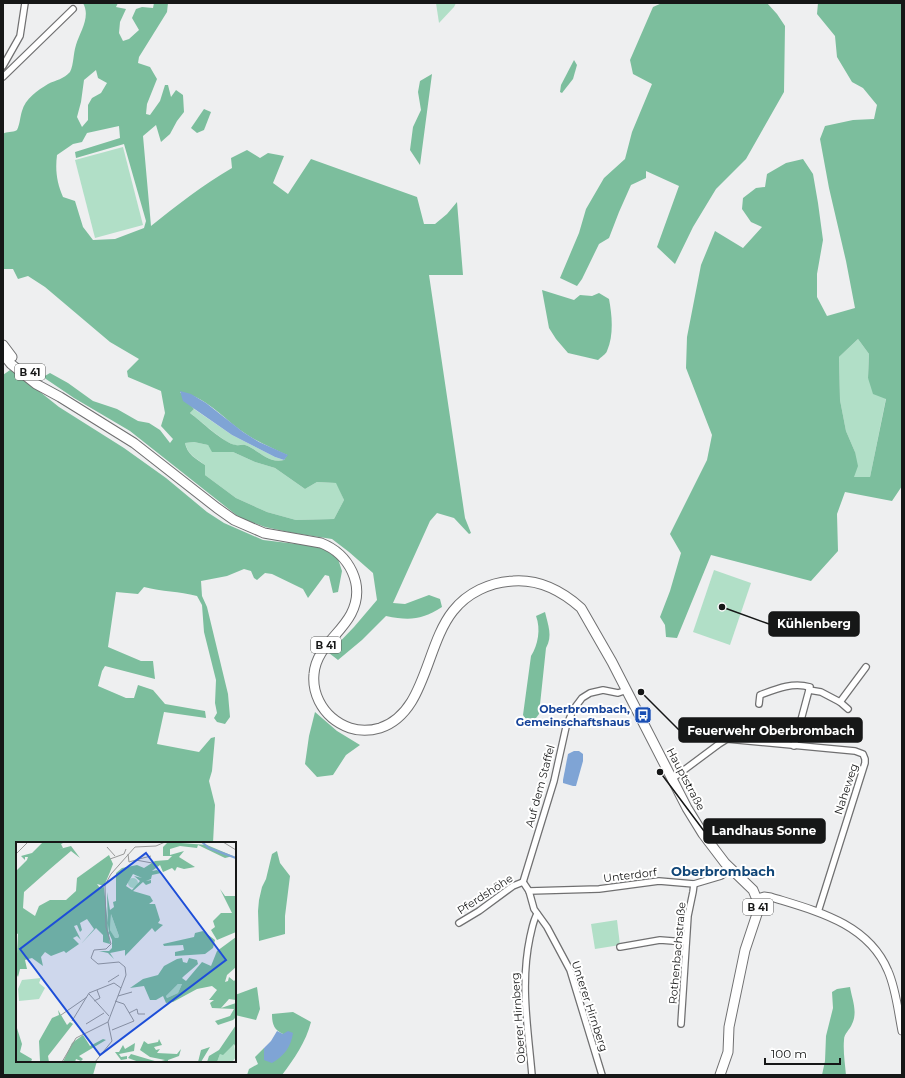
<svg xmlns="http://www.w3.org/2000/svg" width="905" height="1078" font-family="Montserrat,sans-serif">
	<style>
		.green { fill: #b1dfc7 }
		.forest { fill: #7cbe9d; fill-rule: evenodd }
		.water { fill: #7fa4d5 }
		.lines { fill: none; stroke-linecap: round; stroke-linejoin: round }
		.minor-casing { stroke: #707071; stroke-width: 8 }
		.tertiary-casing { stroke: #707071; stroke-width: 9 }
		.primary-casing { stroke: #707071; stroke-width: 11 }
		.minor { stroke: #fff; stroke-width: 5.5 }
		.tertiary { stroke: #fff; stroke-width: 7 }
		.primary { stroke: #fff; stroke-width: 9 }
		.labels { text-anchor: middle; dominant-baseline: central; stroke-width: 4; stroke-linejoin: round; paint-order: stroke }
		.shield { fill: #fff; stroke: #5c5d5d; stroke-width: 1 }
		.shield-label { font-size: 10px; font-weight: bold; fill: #161717 }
		.transit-label { font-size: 11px; font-weight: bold; fill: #164399; stroke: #fff; text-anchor: end }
		.street-label { font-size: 11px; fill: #161717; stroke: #fff }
		.quarter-label { font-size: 13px; font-weight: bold; fill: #0f4577; stroke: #fff }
		.inset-river { fill: none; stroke: #7fa4d5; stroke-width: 2 }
		.inset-road { fill: none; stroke: #989999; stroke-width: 1 }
		.view { fill: #1d4ed8; fill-opacity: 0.15; stroke: #1d4ed8; stroke-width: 2 }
		.inset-edge { fill: none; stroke: #161717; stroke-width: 2 }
		.leader { fill: none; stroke: #161717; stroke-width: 1.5 }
		.callout-dot { fill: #161717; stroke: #fff; stroke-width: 1.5 }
		.callout { fill: #161717; stroke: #161717; stroke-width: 1.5 }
		.callout-label { font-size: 12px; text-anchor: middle; font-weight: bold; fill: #fff }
	</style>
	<rect width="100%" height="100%" fill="#eeeff0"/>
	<g class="green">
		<polygon points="436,3 456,3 454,7 439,23"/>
		<polygon points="123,147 143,225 95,238 75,160"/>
		<polygon points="858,339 869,354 868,378 886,398 870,477 854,477 855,452 846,431 840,400 839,357"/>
		<path d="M194 409 232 435 275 457 284 460C268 464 258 449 245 445 242 444 238 446 235 445 224 443 200 420 190 413Z"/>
		<path d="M194 442 208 445 213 452H233L255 462 275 468 305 489 317 482 337 483 344 500 334 519 296 520 267 512 236 498 205 475V465C196 458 188 455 185 443Z"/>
		<polygon points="714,570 751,583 730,645 693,632"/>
		<polygon points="617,920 620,945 595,949 591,924"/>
	</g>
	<g class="forest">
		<path d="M83 3H118L116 7 126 9 120 22 119 33 123 41 129 39 139 30 132 18 136 9 142 7 153 8 154 3H168L167 12 139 57 138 63 150 67 157 79 147 104 146 114 150 115 160 101 165 85H168L171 97 176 90 183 95 184 112 177 121 170 134 161 142 156 125 143 136 151 226C177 205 203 185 232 168L231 158 247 150 260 158 268 153 284 156 273 183 288 194 311 159 417 197 424 224H435L447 214 457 202 463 275H429L465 518 471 533 469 534 454 518 437 513 430 521 393 603 405 604 429 595 440 599 442 607C421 620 410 621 386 616L362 640 338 660 329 653 354 627 377 600 373 573 349 552 332 539 293 533 265 527 240 518 130 431 74 398 43 377 50 373 68 383 93 401 117 409 138 421 149 423 160 430 170 443 173 439 161 426 165 413 161 391 128 377 127 371 139 359 110 342 45 287 28 276 18 279 13 269H3V134C7 131 12 133 17 130 20 124 20 117 22 111 25 99 38 90 48 84 56 80 64 79 70 72 74 64 73 54 76 45 80 32 91 17 83 3ZM96 70 98 78 107 83 101 93 92 98 88 105V120L82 127 77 117 81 102 84 80ZM119 126 120 138 75 152 76 158 124 144 146 221 144 228 115 239 93 240 83 227 75 201 63 197C57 183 55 171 57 155L73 144 82 142 87 133ZM180 392C205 396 223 418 243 432 257 442 272 448 287 455L284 460C268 464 258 449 245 445 242 444 239 446 236 445 223 443 201 421 190 413L194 409ZM194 442 208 445 212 452H233L255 462 275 468 305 489 317 482 336 483 344 500 334 519 296 520 267 512 236 498 205 475V465C196 459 187 454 185 443Z"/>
		<polygon points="662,3 767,3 777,14 785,26 784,92 746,159 716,189 693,227 675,264 657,247 679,186 646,171 646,178 631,185 619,212 609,238 599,244 582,279 577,286 560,278 579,233 586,209 604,178 625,159 632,132 652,84 633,74 630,60 653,7"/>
		<path d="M818 3H902V486L892 501 845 492 837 514 838 551 811 581 711 555 677 638 666 637 665 625 660 617 670 591 681 553 670 534 707 460 712 435 686 368 687 337 701 265 715 231 743 248 762 227 751 222 742 209 743 198 756 188 765 187 767 174 786 163 803 159 813 174 818 203 823 240 817 274V297L827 316 855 308 846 261 829 188 820 139 825 126 853 120 874 119 877 105 863 88 852 82 837 57 835 36 817 14ZM858 339 869 354 868 378 873 394 886 399 870 477H854L858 466 855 452 846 431 840 400 839 357Z"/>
		<polygon points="574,60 577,65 573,79 562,93 560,92 561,85"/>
		<polygon points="432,74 420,165 410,150 413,127 421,110 418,92 420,81"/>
		<polygon points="204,109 211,112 204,130 197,133 191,128"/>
		<path d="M542 290 574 300 580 295 592 296 599 293 609 299C612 315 614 335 607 351 606 354 601 357 598 360L568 353 556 339 549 328Z"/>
		<path d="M10 370 15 372 59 407 124 448 166 478 207 512 224 523 263 540 322 547 338 559 342 571 338 592 333 593 329 576 325 575 308 598 303 589 272 574 265 573 257 580 254 578 251 571 244 569 227 576 201 581 202 596 207 607 228 694 230 717 225 724 217 722 214 718 217 713 215 703 216 680 204 632 202 605 197 596C179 591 162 592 144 587L138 594 116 592 108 647 141 661H153L155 679 105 666 102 671 98 686 126 698H134L138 685 153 690 165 704 205 711 206 718 164 712 157 744 199 752 211 738 215 737 212 771 209 781 215 805 213 843H17V1061H97L93 1075H3V375Z"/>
		<path d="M545 612C548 625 553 636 546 648L539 714 533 722 529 724 523 715 531 656C538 645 541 629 536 616Z"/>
		<polygon points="315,712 337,731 360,745 346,755 333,775 317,777 305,764 309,736"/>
		<polygon points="277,851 280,863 290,876 285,916 285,934 259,941 258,911 259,900 262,887 266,879 272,854"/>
		<polygon points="257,987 260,1009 256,1020 235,1015 235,995"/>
		<path d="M850 987C852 999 858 1012 852 1024 850 1030 844 1033 844 1040 843 1051 845 1064 846 1075H822L825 1061 826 1036 833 1008 832 992 837 989Z"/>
		<path d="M293 1012 311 1022C306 1042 294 1059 282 1075H247L249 1069 258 1064 255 1057 264 1048V1060L283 1034C274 1030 272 1024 272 1014Z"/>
	</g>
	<g class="water">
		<polygon points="180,391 191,394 206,403 243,432 259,442 288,455 284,460 275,457 232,435 183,401"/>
		<polygon points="574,751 579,751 583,754 583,761 576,786 573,786 563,783 563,780 568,754"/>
		<path d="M277 1031 283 1034 288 1031 293 1033C291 1047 284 1056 272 1063L264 1060V1048L271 1041Z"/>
	</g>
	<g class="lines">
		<defs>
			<g id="minor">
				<polyline points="3,66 20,36 25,3"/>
				<polyline points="3,77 73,9"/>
				<polyline points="840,702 848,709"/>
				<path d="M759 704 760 695C776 689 792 682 810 687L809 690"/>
				<polyline points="794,746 809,690 821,692 840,702 866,667"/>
				<polyline points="672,779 719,744 727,739 855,751 863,754 865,759 865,763 818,912"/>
				<polyline points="523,882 554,781 566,727 573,710 582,698 590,693 603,690 618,693 627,690"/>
				<polyline points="523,882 529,891 534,909 547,927 570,970 602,1075"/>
				<polyline points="529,891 599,889 659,881 694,884 721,876 731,869"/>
				<polyline points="459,923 479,911 513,886 523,882"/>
				<polyline points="620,947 660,940 686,942"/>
				<polyline points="681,1024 688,916 693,892 694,884"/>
				<path d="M532 1075C528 1028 520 984 530 937 532 929 533 921 537 914"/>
			</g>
			<path id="tertiary" d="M757 898 764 896 771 897C816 911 868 923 888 971 896 989 898 1011 902 1031"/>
			<g id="primary">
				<polyline points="3,345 12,357"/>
				<path d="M3 354 11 364 36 384 60 397 134 443 217 508 234 520 264 533 321 543C349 554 366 585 351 614 340 635 316 648 314 674 313 684 315 693 319 701 325 713 336 723 350 728 359 731 370 731 380 728 426 713 425 646 453 611 467 593 490 582 513 581 539 579 562 591 581 608L612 662 687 808 703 834 725 863 753 890 758 902V911L745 950 729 1027 728 1052 720 1075"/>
			</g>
		</defs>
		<use href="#minor" class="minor-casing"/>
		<use href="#tertiary" class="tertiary-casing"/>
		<use href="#primary" class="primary-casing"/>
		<use href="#minor" class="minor"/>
		<use href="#tertiary" class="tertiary"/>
		<use href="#primary" class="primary"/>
	</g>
	<defs>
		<symbol id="bus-square" viewBox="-11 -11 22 22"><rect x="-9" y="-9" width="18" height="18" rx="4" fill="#1a4fb4" stroke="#fff"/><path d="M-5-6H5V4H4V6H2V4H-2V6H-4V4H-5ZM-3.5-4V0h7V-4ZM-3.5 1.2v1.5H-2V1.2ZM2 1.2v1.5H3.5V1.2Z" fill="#fff"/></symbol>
	</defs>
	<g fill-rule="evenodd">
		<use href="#bus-square" x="633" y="705" width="20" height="20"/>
	</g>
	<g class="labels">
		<g class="shield">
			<rect x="15" y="364" width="30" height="16" rx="3"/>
			<rect x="311" y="637" width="30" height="16" rx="3"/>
			<rect x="743" y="899" width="30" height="16" rx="3"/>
		</g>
		<g class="shield-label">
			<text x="30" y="372">B 41</text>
			<text x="326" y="645">B 41</text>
			<text x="758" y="907">B 41</text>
		</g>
		<g class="transit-label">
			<text x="630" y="709">Oberbrombach,<tspan x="630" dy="13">Gemeinschaftshaus</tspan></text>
		</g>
		<g class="street-label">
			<text transform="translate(686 779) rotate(62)">Hauptstraße</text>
			<text transform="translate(540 786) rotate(-75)">Auf dem Staffel</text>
			<text transform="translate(846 789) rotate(-72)">Naheweg</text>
			<text transform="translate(630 875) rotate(-7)">Unterdorf</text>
			<text transform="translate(485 894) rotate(-33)">Pferdshöhe</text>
			<text transform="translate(677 953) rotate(-85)">Rothenbachstraße</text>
			<text transform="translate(590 1006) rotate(72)">Unterer Hirnberg</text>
			<text transform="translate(518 1018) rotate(-94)">Oberer Hirnberg</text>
		</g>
		<g class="quarter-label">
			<text x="723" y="871">Oberbrombach</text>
		</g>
	</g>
	<g transform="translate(16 842)">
		<rect width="220" height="220" fill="#eeeff0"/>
		<path d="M112 41a5 5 0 1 1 10 0a5 5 0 1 1-10 0ZM95 72 103 94 102 96 99 97 94 88ZM25 136 23 141 29 146 23 157 3 159 2 147 6 138ZM163 141 166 142 162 151 151 156 150 154ZM218 202 220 215 216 220H201L204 212Z" fill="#b1dfc7"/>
		<path d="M27 0H49L45 2 47 6 40 8 55 4 64 16 55 9 34 27 8 50 7 66 19 74 23 64 34 58H50L60 49 61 36 93 13 97 22 94 30 88 44 81 42 84 46 88 45 94 102 87 100V93L80 86 65 102 78 87 71 77 64 81 66 88 64 90 61 83 58 84 65 98 61 94 57 96 63 102 50 111 48 109 35 114 29 110 25 115 27 124 16 116 9 118 11 127H4L2 135 0 131 2 92 0 91V29L11 18 12 15H9V18L5 14 16 11ZM152 0 191 3 217 14 209 16 182 3 181 6 164 4 154 7V13L168 9 163 15 179 25 168 27 161 25 159 29 156 26 147 30 144 23 136 29 141 28 145 31 136 33 135 37 130 39 135 38V41L130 43 127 40 117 49 134 54 137 59 133 62H139L144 78 142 81 147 83 139 90 136 86 109 114V108L94 111 98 117 92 111 83 109H93L96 106V98L92 89 91 50 94 68 98 65 97 60 100 59V31L106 26 121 23 128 26 139 19 152 18 156 14H147V5ZM117 32 126 36 118 34 124 39 116 48 110 44ZM95 72 103 94 102 96H99L94 88ZM204 47 209 54H220V90L201 98 195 88 199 85 197 79 205 71H216ZM187 89 199 98 197 106 189 112 159 114V110L168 108 167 103 148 104 147 102 178 95 179 91ZM220 95V125L211 133 209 140 212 139 213 135 218 139 220 137V158L213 157 205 166 220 161V175L217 178 202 183 199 179 214 174 218 167 196 166 194 161 198 158H193L201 148 196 144 181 147 157 160 150 161 147 154 140 158H134L128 144 114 146 127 137 142 133 148 124 161 117 166 116 167 120 171 121 173 116 181 118 182 122 168 134 166 136 170 139 186 120 195 124 201 109ZM162 142H166L162 151 151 156 150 154ZM42 168 51 183 54 180 57 182 32 214 33 220 24 219 23 199 36 176 43 173ZM0 183 6 202 4 210 16 217 15 220H0ZM220 183V206L218 202 207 213 204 212 201 220H191L193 214 203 208ZM67 193 74 204 87 197 90 198 63 214 67 217 65 219 60 217 59 220H47L56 201ZM143 197 146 203 138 205 140 208 144 207 141 211 161 212 165 207 163 214 152 218V220H123L112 216 115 212 142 220 149 218 134 215 124 208 128 199 132 202 142 200ZM119 201 118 209 103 212 105 215 111 214V217L105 218 99 210H103L107 203 109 207ZM194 205 185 220H182L185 208Z" fill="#7cbe9d" fill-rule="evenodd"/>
		<path class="inset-river" d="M186 0 193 6 220 16"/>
		<path class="inset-road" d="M207 0 220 8M91 5 99 14M0 12 12 0M112 12 113 20 120 18 136 21M94 17 108 12 110 7M123 17 135 14M92 140 103 133M73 151 98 141 105 146M73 152 93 174M102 154 116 150M78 159 84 156 81 148M113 171 121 167 122 172H129M45 173 71 155M56 179 73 151M70 182 88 171M96 188 118 179 108 162 99 159M46 220 60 196 92 180 110 133 109 125 103 120 82 122 75 116 78 108 90 107 95 102 90 85 89 43 95 32 119 5 140 4 149 0M79 220 96 199 92 180"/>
		<path class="view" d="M130 11 210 118 84 213 4 107Z"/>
		<rect width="220" height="220" class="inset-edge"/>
	</g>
	<path class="leader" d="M722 607L769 624M641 692L679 730M660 772L704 831"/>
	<g class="callout-dot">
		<circle cx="722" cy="607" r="4"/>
		<circle cx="641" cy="692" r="4"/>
		<circle cx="660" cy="772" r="4"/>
	</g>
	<g class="callout">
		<rect x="769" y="612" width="90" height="24" rx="4"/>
		<rect x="679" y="718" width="183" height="24" rx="4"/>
		<rect x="704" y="819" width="121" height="24" rx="4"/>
	</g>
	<g class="callout-label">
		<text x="814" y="628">Kühlenberg</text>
		<text x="771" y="735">Feuerwehr Oberbrombach</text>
		<text x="764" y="835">Landhaus Sonne</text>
	</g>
	<rect width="905" height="1078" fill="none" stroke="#161717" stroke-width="8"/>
	<path d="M765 1058v6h75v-6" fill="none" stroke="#161717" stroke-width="2"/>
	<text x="771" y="1058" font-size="12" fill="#161717" stroke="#ffffff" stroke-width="3" paint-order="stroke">100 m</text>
</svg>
